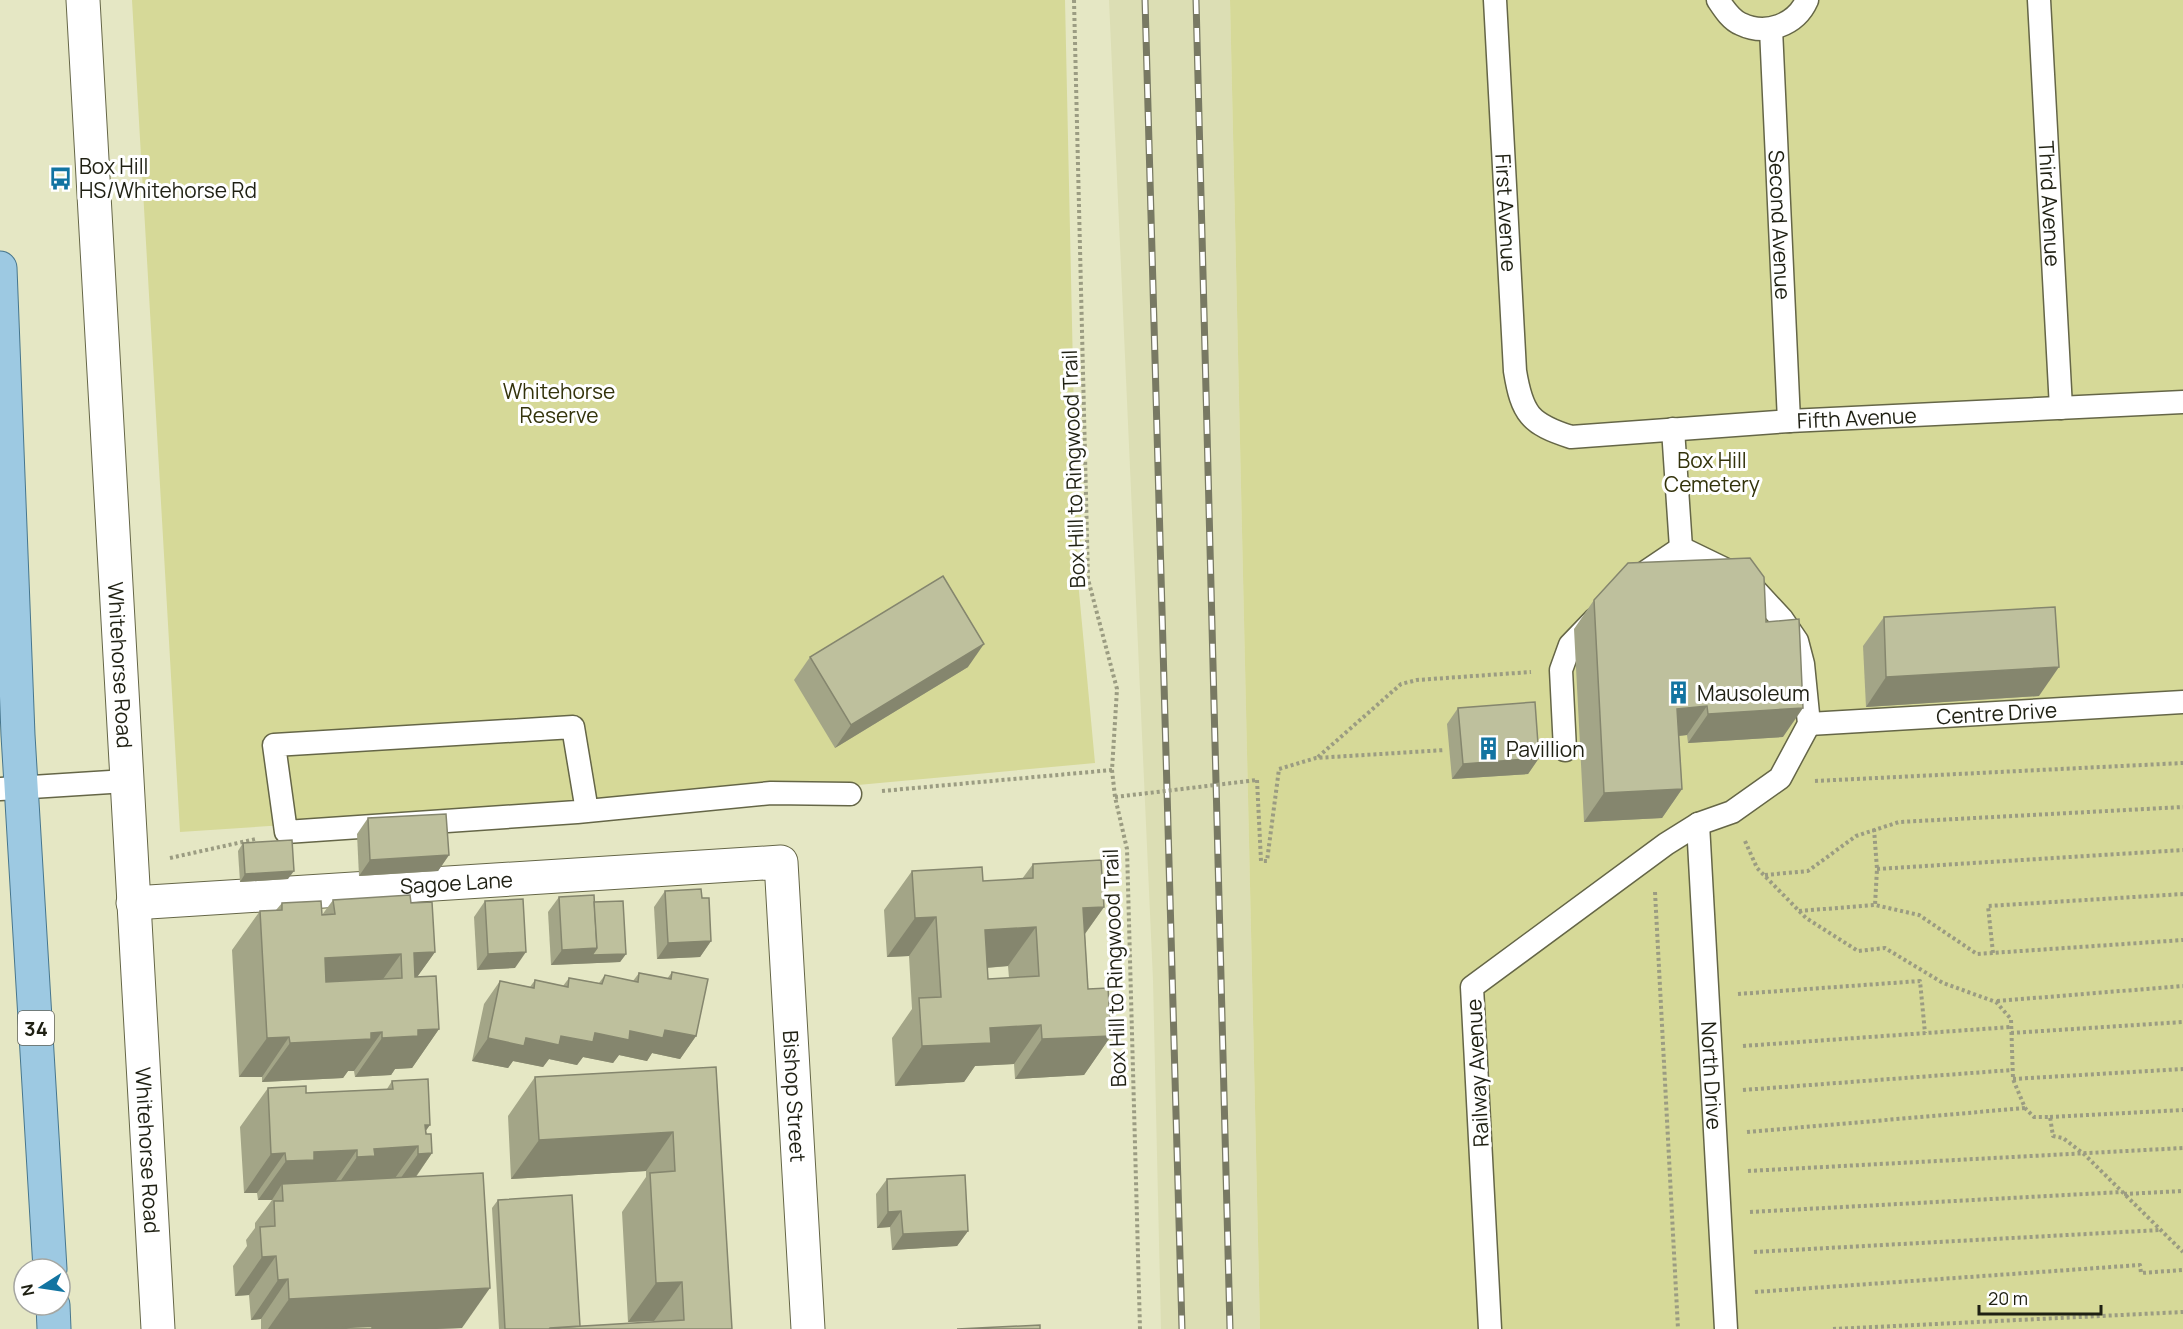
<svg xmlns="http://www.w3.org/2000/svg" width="2183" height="1329" font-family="Manrope,sans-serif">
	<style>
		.built { fill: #dcdeb4 }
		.green { fill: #d6d998 }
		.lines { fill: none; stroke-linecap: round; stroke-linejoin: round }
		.service-casing { stroke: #656647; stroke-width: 25 }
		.minor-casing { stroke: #656647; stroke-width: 35 }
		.primary-casing { stroke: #47768d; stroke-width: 35 }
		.path { stroke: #9b9c82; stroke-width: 4; stroke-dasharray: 3 3; stroke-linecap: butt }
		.service { stroke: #fff; stroke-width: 22 }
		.minor { stroke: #fff; stroke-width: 33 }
		.primary { stroke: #9dc9e2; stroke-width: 33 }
		.rail-casing { stroke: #787963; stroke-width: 7 }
		.rail { stroke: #fff; stroke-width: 4.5; stroke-dasharray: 14; stroke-linecap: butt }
		.path-bridge { stroke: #9b9c82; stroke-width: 4; stroke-dasharray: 3 3; stroke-linecap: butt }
		.wall { fill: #a3a587; fill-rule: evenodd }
		.shaded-wall { fill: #85866e }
		.building { fill: #bec09d; stroke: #85866e; stroke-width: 1.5; fill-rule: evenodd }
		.labels { text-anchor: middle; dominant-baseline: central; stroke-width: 6; stroke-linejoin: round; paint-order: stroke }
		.shield { fill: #fff; stroke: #62635a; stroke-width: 1.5 }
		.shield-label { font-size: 20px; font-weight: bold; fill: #1f2013 }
		.poi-label { font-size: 21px; fill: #1f2013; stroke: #fff; text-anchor: start }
		.street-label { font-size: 21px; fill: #1f2013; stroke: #fff }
		.park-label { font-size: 21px; fill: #33330b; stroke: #fff }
	</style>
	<rect width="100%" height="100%" fill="#e5e7c4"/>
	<polygon class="built" points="1109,0 1230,0 1260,1329 1161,1329 1153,980"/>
	<g class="green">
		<polygon points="132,0 1065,0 1076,508 1082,509 1080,525 1077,525 1077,529 1082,529 1081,545 1077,545 1078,581 1095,763 771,793 180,832"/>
		<polygon points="1230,0 2183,0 2183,1329 1260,1329"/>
	</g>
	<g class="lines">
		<defs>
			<g id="service">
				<path id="s1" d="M1495 0 1515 371C1522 414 1530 424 1571 437L1789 421 2183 402"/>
				<path d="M1718 0C1724 9 1731 20 1741 24 1766 36 1796 25 1807 0"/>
				<path id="s2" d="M2039 0 2061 408"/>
				<path id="s3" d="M1771 29 1789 421"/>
				<polyline points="1673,429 1681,548"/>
				<path id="s4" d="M1809 724 2183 702"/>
				<polyline points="1565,750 1561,670 1570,645 1595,619"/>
				<polyline points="0,789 126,781"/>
				<polyline points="587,811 573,727 274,745 286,832 577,812 771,793 850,794"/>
				<path id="s5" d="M1698 824 1726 1329"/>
				<polyline points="1490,1329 1472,987 1666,844 1698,824 1732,812 1780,778 1809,724 1803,664 1797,641 1782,619 1745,579 1681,548 1635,579"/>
			</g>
			<g id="minor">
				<path id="s6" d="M83 0 158 1329"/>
				<path id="s7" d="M133 903 781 862 808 1329"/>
			</g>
			<g id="primary">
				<polyline points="0,268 18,735 50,1269"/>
				<polyline points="53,1305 54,1329"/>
			</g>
		</defs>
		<use href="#service" class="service-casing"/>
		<use href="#minor" class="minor-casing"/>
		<use href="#primary" class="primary-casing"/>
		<g class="path">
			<polyline points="1074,0 1088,579 1117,689 1112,770 1115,797 1127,849 1140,1329"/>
			<polyline points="1318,757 1401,684 1417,680 1531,672"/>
			<polyline points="1257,780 1261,861 1267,861 1279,769 1316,758 1445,750"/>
			<polyline points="1815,781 2183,763"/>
			<polyline points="882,791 1112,770"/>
			<polyline points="1874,829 1877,869 1875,905"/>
			<polyline points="1745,841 1757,868 1806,918 1858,951 1885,948 1943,983 1996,1002 2011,1019 2013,1079 2025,1108 2034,1117 2050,1117 2053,1136 2063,1138 2085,1155 2183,1252"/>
			<polyline points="170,858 256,839"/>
			<polyline points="1877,869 2183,850"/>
			<polyline points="1765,875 1808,871 1856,836 1899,822 2183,807"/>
			<polyline points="1655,892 1678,1329"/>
			<polyline points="1799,911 1875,905 1919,915 1977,954 2183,940"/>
			<polyline points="1993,953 1988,906 2183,894"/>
			<polyline points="1738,994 1920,981 1925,1033"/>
			<polyline points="1997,1001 2183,986"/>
			<polyline points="2011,1033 2183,1022"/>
			<polyline points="1743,1046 2011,1027"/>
			<polyline points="2013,1079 2183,1069"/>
			<polyline points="1743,1090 2012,1070"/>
			<polyline points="2050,1117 2183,1110"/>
			<polyline points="1747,1132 2025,1108"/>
			<polyline points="1748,1171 2183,1148"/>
			<polyline points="2124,1194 2183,1191"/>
			<polyline points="1750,1212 2122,1192"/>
			<polyline points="1754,1252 2160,1230"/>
			<polyline points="1755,1292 2140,1265 2141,1273 2183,1270"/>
			<polyline points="1833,1329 2183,1312"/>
		</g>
		<use href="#service" class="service"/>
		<use href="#minor" class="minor"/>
		<use href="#primary" class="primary"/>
		<defs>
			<g id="rail">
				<polyline points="1145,0 1182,1329"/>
				<polyline points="1196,0 1230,1329"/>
			</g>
		</defs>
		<use href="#rail" class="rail-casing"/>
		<use href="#rail" class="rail"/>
		<polyline class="path-bridge" points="1115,797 1257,780"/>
	</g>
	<g class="wall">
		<polygon points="1594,600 1766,622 1783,737 1688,743 1687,735 1679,736 1682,789 1662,818 1584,822 1574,629"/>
		<polygon points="1884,617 2039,696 1866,707 1863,646"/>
		<polygon points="810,657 968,667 835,748 794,680"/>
		<polygon points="1458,708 1539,758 1528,774 1452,779 1447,724"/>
		<polygon points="368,818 449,855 438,871 359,876 357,834"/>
		<polygon points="243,843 288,879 240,882 238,851"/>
		<path d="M1033 864 1104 907 1085 934 1088 989 1111 1036 1084 1075 1015 1079 1014 1064 975 1066 964 1082 895 1086 892 1038 912 1009 909 956 887 957 884 910 912 871 983 881 1022 879ZM1008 966 1009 978 988 979 987 968Z"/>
		<polygon points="665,891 702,898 711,941 700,957 657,959 654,907"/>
		<polygon points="559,897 594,902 626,954 620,962 551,965 548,912"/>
		<polygon points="333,900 411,903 435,952 417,977 439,1029 412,1068 395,1069 391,1075 355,1077 354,1071 348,1071 343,1078 262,1082 262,1077 239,1077 232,950 260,911 276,910 282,903 322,915"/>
		<polygon points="485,901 515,968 477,970 474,917"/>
		<polygon points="672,972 696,1036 680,1059 652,1053 647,1061 619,1055 613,1063 583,1057 577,1065 549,1059 543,1067 513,1061 508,1068 472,1061 484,1004 500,981 530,987 535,980 563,986 569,978 599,983 605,975 633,981 639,973 667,979"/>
		<polygon points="716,1067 732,1329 499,1329 492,1208 498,1200 580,1326 654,1322 654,1321 628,1322 622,1212 646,1177 646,1171 511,1179 508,1116 535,1077"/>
		<polygon points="392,1081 426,1131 432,1153 416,1177 462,1328 436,1329 261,1329 261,1319 251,1320 249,1295 235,1296 233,1266 247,1246 246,1240 255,1228 255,1223 272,1200 258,1200 257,1193 244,1193 240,1127 268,1088 306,1093 387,1089"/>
		<polygon points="887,1179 968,1231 957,1246 892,1250 890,1227 877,1228 876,1194"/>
	</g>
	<g class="shaded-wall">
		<polygon points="984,644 968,667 835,748 851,725"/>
		<polygon points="2059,667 2039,696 1866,707 1886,677"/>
		<polygon points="1707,706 1687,735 1657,738 1677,709"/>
		<polygon points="1803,708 1783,737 1688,743 1708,714"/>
		<polygon points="1539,758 1528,774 1452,779 1463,764"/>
		<polygon points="1682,789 1662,818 1584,822 1604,793"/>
		<polygon points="449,855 438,871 359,876 370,860"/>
		<polygon points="294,871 288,879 240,882 245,874"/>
		<polygon points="1104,907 1076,946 1083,908"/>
		<polygon points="936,917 909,956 887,957 915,918"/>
		<polygon points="1036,927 1008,966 957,970 985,930"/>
		<polygon points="711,941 700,957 657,959 668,943"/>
		<polygon points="597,948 626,954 620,962 551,965 562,950"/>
		<polygon points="435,952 407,991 402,978 414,953"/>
		<polygon points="526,952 515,968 477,970 488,954"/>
		<polygon points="401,954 373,993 297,997 325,958"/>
		<polygon points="1041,1025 1014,1064 975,1066 964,1082 895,1086 922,1046 990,1028"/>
		<polygon points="439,1029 412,1068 395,1069 391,1075 355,1077 382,1038 418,1030"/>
		<polygon points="665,1030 696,1036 680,1059 652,1053 647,1061 619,1055 613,1063 583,1057 577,1065 549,1059 543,1067 513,1061 508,1068 472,1061 488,1038 526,1038 630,1031"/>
		<polygon points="382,1032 354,1071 348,1071 343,1078 262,1082 290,1043"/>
		<polygon points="1111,1036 1084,1075 1015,1079 1042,1039"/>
		<polygon points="289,1037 262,1077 239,1077 267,1038"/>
		<polygon points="425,1125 430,1125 415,1146 418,1146 390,1185 330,1196 357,1157"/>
		<polygon points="673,1132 646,1171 511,1179 539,1140"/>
		<polygon points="357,1150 330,1189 282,1184 272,1200 258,1200 286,1161 314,1152"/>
		<polygon points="285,1153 257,1193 244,1193 271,1154"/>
		<polygon points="432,1153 405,1192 390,1193 418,1154"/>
		<polygon points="901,1211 890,1227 877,1228 888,1212"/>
		<polygon points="968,1231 957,1246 892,1250 903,1234"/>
		<polygon points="276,1256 249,1295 235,1296 262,1257"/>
		<polygon points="288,1279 261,1319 251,1320 278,1280"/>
		<polygon points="682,1282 654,1321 628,1322 656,1283"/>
		<polygon points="490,1288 462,1328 436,1329 268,1329 289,1299"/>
	</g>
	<g class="building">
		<polygon points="1750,558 1764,577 1766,622 1799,619 1803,708 1708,714 1707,706 1677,709 1682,789 1604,793 1594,600 1628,563"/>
		<polygon points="943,576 984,644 851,725 810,657"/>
		<polygon points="2055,607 2059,667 1886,677 1884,617"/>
		<polygon points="1535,702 1539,758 1463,764 1458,708"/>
		<polygon points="446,814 449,855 370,860 368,818"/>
		<polygon points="292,840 294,871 245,874 243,843"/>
		<path d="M1101 860 1104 907 1083 908 1088 989 1108 988 1111 1036 1042 1039 1041 1025 990 1028 991 1043 922 1046 919 998 941 997 936 917 915 918 912 871 982 867 983 881 1033 878V864ZM1036 927 1039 976 988 979 985 930Z"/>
		<polygon points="701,889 702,898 709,898 711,941 668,943 665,891"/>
		<path d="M410 895 411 903 432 902 435 952 414 953 415 977 436 976 439 1029 418 1030V1036L382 1038V1032L371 1033V1039L290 1043 289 1037 267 1038 260 911 282 910V903L321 901 322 915 335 914 333 900ZM401 954 402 978 326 982 325 958Z"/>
		<polygon points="594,895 597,948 562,950 559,897"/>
		<polygon points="523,899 526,952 488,954 485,901"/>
		<polygon points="623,901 626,954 592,955 597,948 594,902"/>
		<polygon points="672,972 708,979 696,1036 665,1030 663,1038 630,1031 629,1040 595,1033 593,1042 561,1036 559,1045 526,1038 524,1046 488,1038 500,981 534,988 535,980 568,987 569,978 602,984 605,975 638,982 639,973 671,979"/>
		<polygon points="716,1067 732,1329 550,1329 550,1328 684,1320 682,1282 656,1283 650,1173 675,1171 673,1132 539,1140 535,1077"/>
		<polygon points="428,1079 430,1125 425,1125 426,1134 431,1134 432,1153 418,1154 418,1146 374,1149 375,1156 357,1157 357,1150 314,1152 314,1160 286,1161 285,1153 271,1154 268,1088 306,1086 306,1093 393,1089 392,1081"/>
		<polygon points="483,1173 490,1288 289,1299 288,1279 278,1280 276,1256 262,1257 260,1227 275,1226 274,1201 283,1201 282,1184"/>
		<polygon points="965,1175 968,1231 903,1234 901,1211 888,1212 887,1179"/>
		<polygon points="572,1195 580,1326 550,1328 549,1329 505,1329 498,1200"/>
		<polygon points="1040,1325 1040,1329 957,1329"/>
		<polygon points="372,1326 372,1329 320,1329"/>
	</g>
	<defs>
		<symbol id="bus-bare" viewBox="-9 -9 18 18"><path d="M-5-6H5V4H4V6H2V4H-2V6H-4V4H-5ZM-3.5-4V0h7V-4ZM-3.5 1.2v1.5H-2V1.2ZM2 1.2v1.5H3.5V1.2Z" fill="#1274a1" stroke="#fff" stroke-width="2.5" paint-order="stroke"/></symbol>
		<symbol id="building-bare" viewBox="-9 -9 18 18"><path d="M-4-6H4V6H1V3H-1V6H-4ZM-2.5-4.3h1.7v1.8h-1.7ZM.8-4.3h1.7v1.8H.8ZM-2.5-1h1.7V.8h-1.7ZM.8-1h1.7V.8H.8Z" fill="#1274a1" stroke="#fff" stroke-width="2.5" paint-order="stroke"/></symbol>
	</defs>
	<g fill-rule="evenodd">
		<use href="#bus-bare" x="44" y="162" width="33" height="33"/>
		<use href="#building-bare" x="1662" y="676" width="33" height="33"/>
		<use href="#building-bare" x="1472" y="732" width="33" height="33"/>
	</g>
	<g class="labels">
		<rect class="shield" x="18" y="1011" width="36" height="34" rx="4.5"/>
		<g class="shield-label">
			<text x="36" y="1028">34</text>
		</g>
		<g class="poi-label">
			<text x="79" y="166">Box Hill<tspan x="79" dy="24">HS/Whitehorse Rd</tspan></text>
			<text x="1697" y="693">Mausoleum</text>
			<text x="1506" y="749">Pavillion</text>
		</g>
		<g class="street-label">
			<text stroke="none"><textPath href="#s2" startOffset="204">Third Avenue</textPath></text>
			<text stroke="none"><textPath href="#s1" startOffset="213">First Avenue</textPath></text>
			<text stroke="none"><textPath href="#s3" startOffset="196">Second Avenue</textPath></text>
			<text stroke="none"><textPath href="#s1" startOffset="752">Fifth Avenue</textPath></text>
			<text transform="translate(1073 469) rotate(-92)">Box Hill to Ringwood Trail</text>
			<text stroke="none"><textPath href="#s6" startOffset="666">Whitehorse Road</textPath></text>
			<text stroke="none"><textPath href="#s4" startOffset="188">Centre Drive</textPath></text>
			<text stroke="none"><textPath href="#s7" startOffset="324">Sagoe Lane</textPath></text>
			<text transform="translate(1114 968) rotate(-92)">Box Hill to Ringwood Trail</text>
			<text transform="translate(1477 1073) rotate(-93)">Railway Avenue</text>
			<text stroke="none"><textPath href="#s5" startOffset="252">North Drive</textPath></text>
			<text stroke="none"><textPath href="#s7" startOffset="884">Bishop Street</textPath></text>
			<text stroke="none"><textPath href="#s6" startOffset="1152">Whitehorse Road</textPath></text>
		</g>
		<g class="park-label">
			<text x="559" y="391">Whitehorse<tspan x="559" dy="24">Reserve</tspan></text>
			<text x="1712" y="460">Box Hill<tspan x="1712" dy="24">Cemetery</tspan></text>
		</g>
	</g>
	<g transform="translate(42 1287) rotate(258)"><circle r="28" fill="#ffffff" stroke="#a5a6a1" stroke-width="1.5"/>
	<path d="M0-4.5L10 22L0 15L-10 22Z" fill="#1274a1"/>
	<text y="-9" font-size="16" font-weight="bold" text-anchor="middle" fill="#1f2013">N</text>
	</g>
	<path d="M1979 1305v9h122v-9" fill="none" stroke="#1f2013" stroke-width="3"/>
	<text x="1988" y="1305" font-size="18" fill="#1f2013" stroke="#ffffff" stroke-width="4.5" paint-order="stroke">20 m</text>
</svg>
